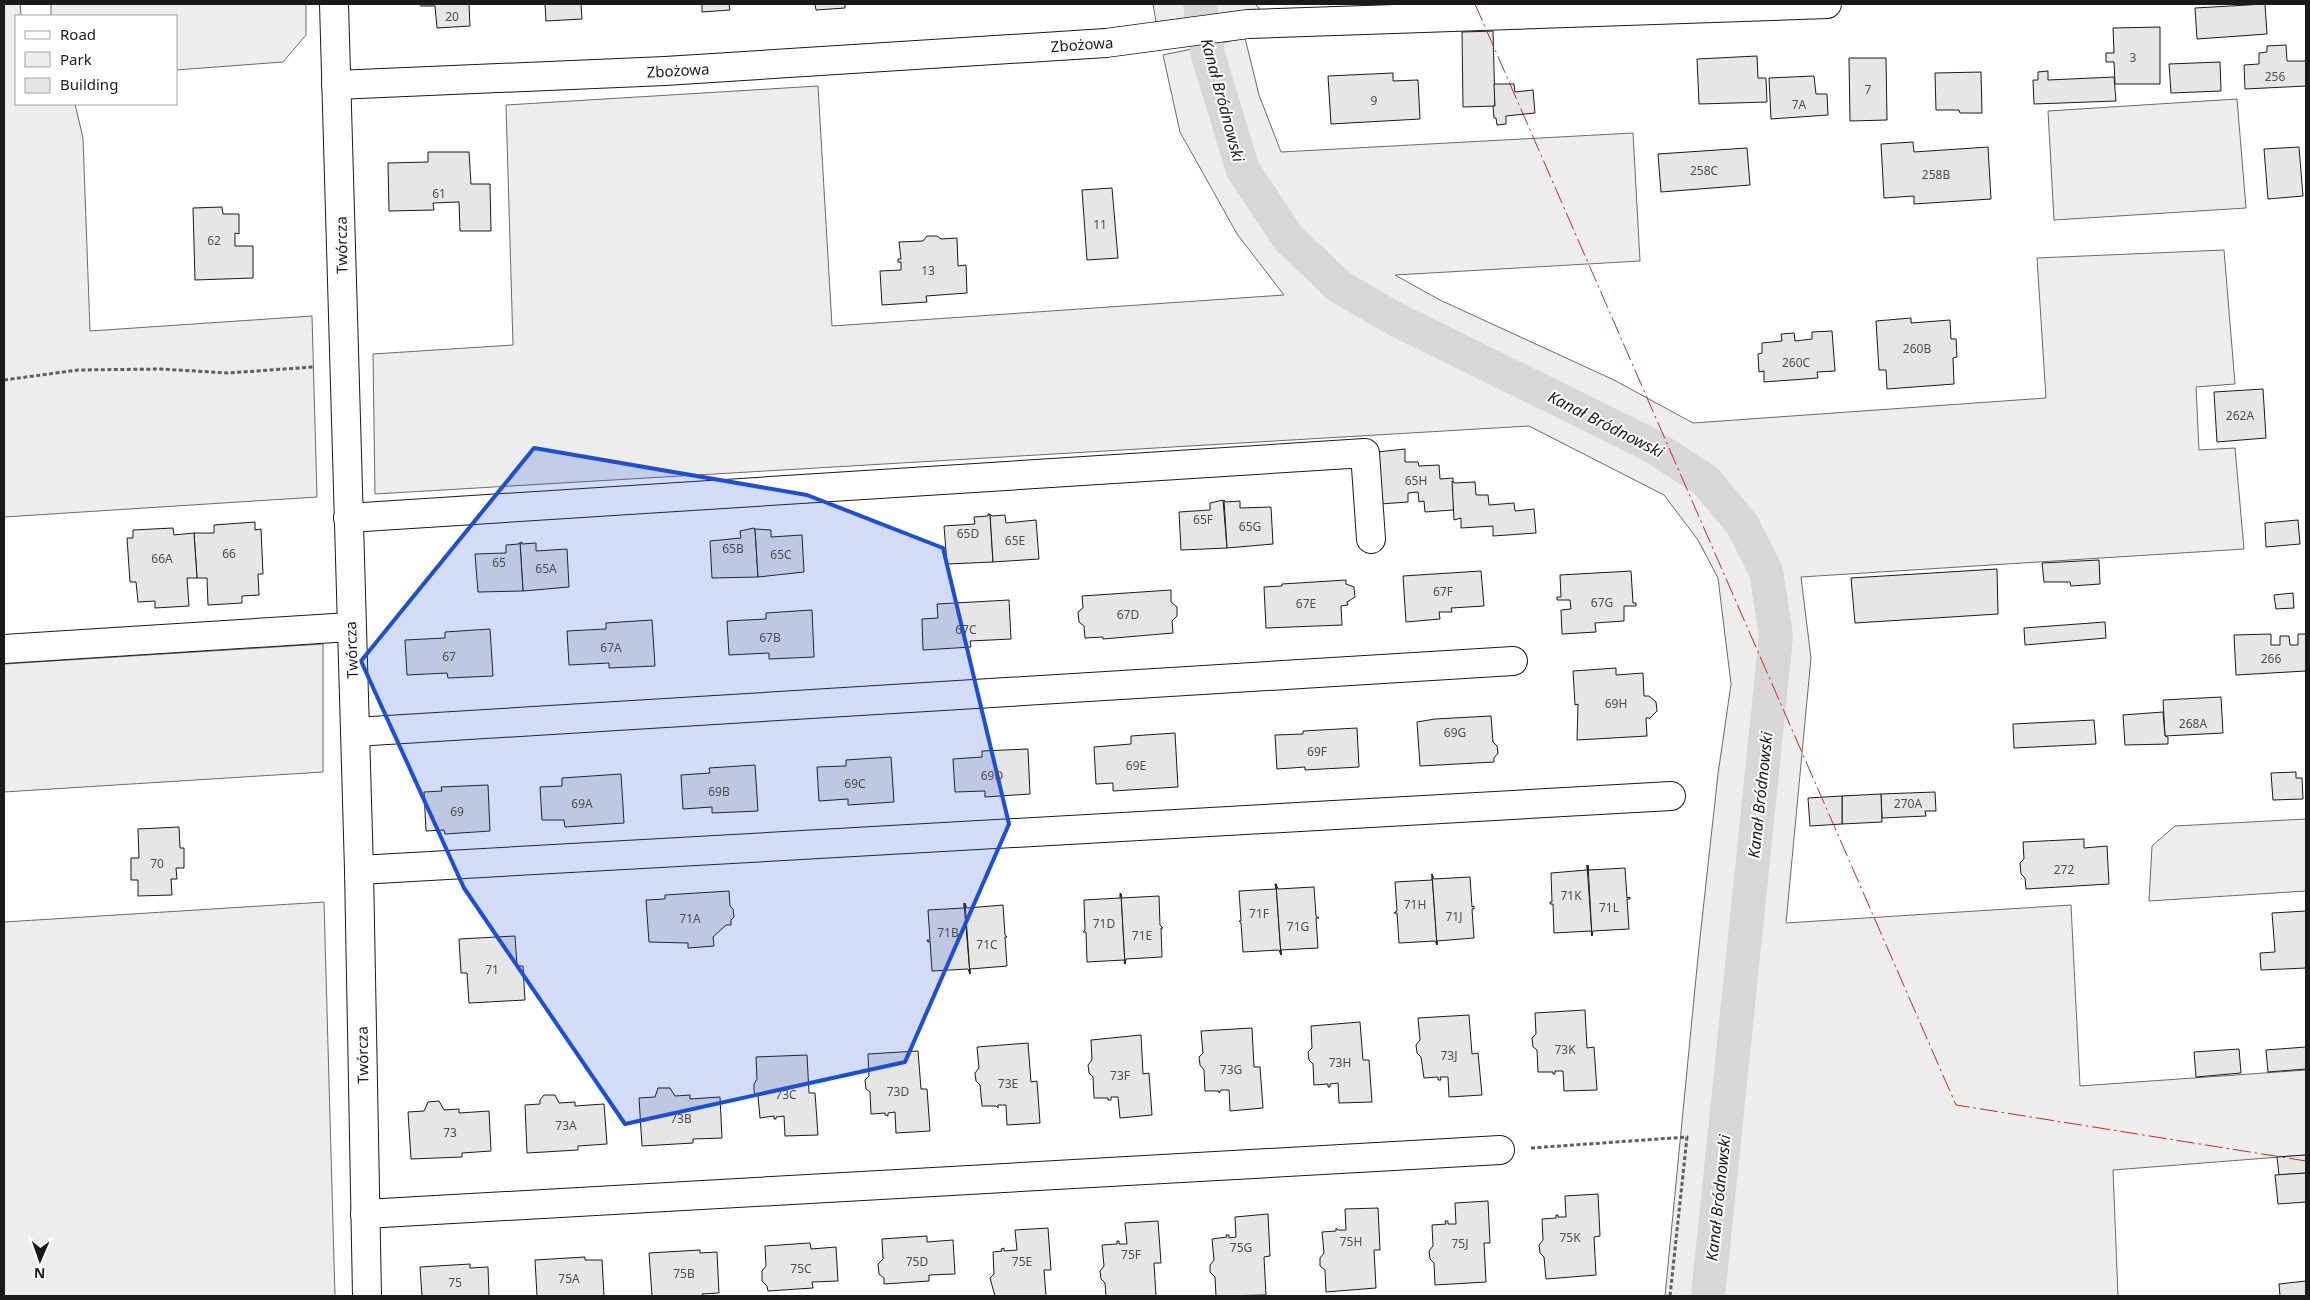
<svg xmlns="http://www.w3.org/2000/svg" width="2310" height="1300" font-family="'Noto Sans',sans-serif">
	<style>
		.green { fill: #ededed; stroke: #6a6a6a }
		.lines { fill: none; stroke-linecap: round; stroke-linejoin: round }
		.canal { stroke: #d7d7d7; stroke-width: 34 }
		.building { fill: #e6e6e6; stroke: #1a1a1a }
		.minor-casing { stroke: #1a1a1a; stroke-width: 30 }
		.path { stroke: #5f5f5f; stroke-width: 3; stroke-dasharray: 4 2.5; stroke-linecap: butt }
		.minor { stroke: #fff; stroke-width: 28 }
		.power { stroke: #c62828; stroke-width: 1; stroke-dasharray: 18 4 2.5 4; stroke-linecap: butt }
		.marked { fill: #1d4ed8; fill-opacity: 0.2; stroke: #1d4ed8; stroke-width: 4; stroke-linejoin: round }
		.labels { text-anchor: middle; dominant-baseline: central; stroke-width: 4; stroke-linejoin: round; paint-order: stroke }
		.number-label { font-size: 12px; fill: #4d4d4d }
		.street-label { font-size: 15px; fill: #1a1a1a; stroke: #fff }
		.water-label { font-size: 16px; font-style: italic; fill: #1a1a1a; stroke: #fff }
	</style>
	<rect width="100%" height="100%" fill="#fff"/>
	<g class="green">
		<polygon points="4,4 20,4 21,16 16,16 16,104 75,104 83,138 90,331 312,316 317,497 4,517"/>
		<polygon points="51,4 306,4 306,35 283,62 176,70 176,16 51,16"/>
		<polygon points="1153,4 1255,4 1264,13 1238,11 1156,22"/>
		<polygon points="1245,38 1259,95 1281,152 1633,133 1640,261 1395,275 1440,300 1614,380 1693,423 2046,398 2037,258 2224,250 2235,384 2196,387 2199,450 2235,448 2244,549 1801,577 1811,658 1786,923 2071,905 2080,1086 2306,1070 2306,1155 2113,1170 2118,1296 1665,1296 1699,947 1718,774 1731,684 1718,578 1698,540 1664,495 1529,426 375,494 373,354 513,345 506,105 818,86 832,326 1284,295 1237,234 1180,132 1163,55"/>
		<polygon points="2237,99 2246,208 2054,220 2048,111"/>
		<polygon points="323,644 323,772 4,792 4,664"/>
		<polygon points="2306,819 2306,891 2149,901 2152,846 2175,826"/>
		<polygon points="324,902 335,1296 4,1296 4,922"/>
	</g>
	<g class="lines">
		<polyline class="canal" points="1200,4 1208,55 1243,170 1289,239 1340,287 1397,320 1649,444 1705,480 1742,524 1766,571 1776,636 1708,1296"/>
	</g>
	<g class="building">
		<polygon points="420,4 469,4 470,26 437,28 435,6 421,6"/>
		<polygon points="545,4 581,4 582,19 546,21"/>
		<polygon points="702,4 729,4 730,10 702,12"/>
		<polygon points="815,4 845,4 845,8 816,10"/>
		<polygon points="2265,4 2267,34 2197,39 2195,8"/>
		<polygon points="2160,27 2160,84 2115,84 2114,62 2106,62 2106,53 2114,53 2113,28"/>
		<polygon points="1493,31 1495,106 1463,107 1462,32"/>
		<polygon points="2286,45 2287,61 2306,61 2306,86 2245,89 2244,65 2259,64 2259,53 2267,52 2267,46"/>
		<polygon points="1757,56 1758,78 1766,78 1767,102 1699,104 1697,59"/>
		<polygon points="1849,58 1886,58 1887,120 1850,121"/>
		<polygon points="2220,62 2221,91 2171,93 2169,64"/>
		<polygon points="2048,71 2048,80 2114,77 2116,101 2034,104 2033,80 2038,80 2038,72"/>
		<polygon points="1981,72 1982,113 1960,113 1959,110 1936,110 1935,73"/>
		<polygon points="1393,73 1393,81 1418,80 1420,119 1331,124 1328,76"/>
		<polygon points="1814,76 1816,94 1827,94 1828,115 1771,119 1769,78"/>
		<polygon points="1494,84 1514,84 1515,92 1533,90 1535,113 1506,116 1506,124 1497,125 1496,118 1494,118 1493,106 1495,106"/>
		<polygon points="1913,142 1914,152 1988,147 1991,199 1914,204 1914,196 1884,198 1881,144"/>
		<polygon points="2299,147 2303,196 2268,199 2264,149"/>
		<polygon points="1747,148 1750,185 1661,192 1658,154"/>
		<polygon points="428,152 469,152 471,184 490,184 491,231 460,231 459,202 433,203 434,210 389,211 388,163 428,162"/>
		<polygon points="1112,188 1118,258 1087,260 1082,190"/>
		<polygon points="222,207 223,214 239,214 239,234 235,233 235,246 253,246 253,278 195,280 193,208"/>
		<polygon points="927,236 937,236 941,239 957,238 958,266 966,265 967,293 926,296 927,302 882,305 880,271 901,270 901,262 898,262 898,259 901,259 899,242 923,241"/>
		<polygon points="1911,318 1911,323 1950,320 1951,339 1956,339 1957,357 1953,358 1954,384 1887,389 1886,370 1879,370 1876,321"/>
		<polygon points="1832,331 1835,371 1817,372 1818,378 1764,382 1764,371 1759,372 1758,354 1762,353 1762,343 1782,341 1781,334 1794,333 1795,341 1812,339 1812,332"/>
		<polygon points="2263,389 2266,438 2217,442 2214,392"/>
		<polygon points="1405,449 1405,462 1418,462 1419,466 1439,465 1440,479 1453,478 1454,512 1453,510 1425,512 1424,501 1419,502 1418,492 1408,493 1408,502 1380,504 1377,452"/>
		<polygon points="1452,481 1454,483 1475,482 1476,495 1488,495 1489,505 1514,503 1515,511 1534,509 1536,533 1493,536 1493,526 1461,528 1461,518 1454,520"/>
		<polygon points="1223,500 1227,548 1181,550 1179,512 1210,510 1210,503"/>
		<polygon points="1224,500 1226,502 1240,501 1240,508 1271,507 1273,544 1227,548"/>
		<polygon points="988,514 990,514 993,562 947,564 944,526 975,524 974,517 988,516"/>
		<polygon points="990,514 992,516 1005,515 1006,523 1036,520 1039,559 993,562"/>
		<polygon points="2298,520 2300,544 2266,547 2265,523"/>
		<polygon points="255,522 255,530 261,529 263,574 258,574 259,595 242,596 242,603 208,605 207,578 197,578 194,533 214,533 214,525"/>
		<polygon points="173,528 174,535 194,533 197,578 187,578 189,606 155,608 155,601 138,602 136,582 130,582 127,538 133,538 133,530"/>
		<polygon points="754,528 755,529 758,577 712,578 710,541 741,538 740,531"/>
		<polygon points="755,529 771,530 771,537 802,535 804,572 758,577"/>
		<polygon points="522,542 522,544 536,543 536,551 567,549 569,587 523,591 520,543"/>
		<polygon points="519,543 520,543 523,591 478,592 475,554 506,553 506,545 519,544"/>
		<polygon points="2099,560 2100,584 2071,586 2070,582 2044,582 2042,563"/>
		<polygon points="1997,569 1998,614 1855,623 1851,578"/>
		<polygon points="1481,571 1484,606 1451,608 1452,612 1439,612 1440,619 1406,622 1403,576"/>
		<polygon points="1631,571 1633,603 1636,603 1636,606 1624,606 1624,621 1595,623 1596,632 1562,634 1561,610 1571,609 1570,600 1557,600 1557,597 1561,597 1560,575"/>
		<polygon points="1346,580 1346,584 1354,587 1355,597 1347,602 1348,605 1341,606 1342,625 1266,628 1264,587 1282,586 1282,584"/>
		<polygon points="1171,590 1171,602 1177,607 1177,616 1172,621 1173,633 1103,639 1103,637 1085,638 1084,626 1079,622 1078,612 1083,608 1082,596"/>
		<polygon points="2293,593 2294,608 2276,609 2274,595"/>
		<polygon points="1009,600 1011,639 970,641 971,647 923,650 922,619 938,618 937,604"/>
		<polygon points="812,610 814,657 769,659 769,653 729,655 727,621 766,619 766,613"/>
		<polygon points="652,620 655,666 609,668 609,663 569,665 567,631 606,629 606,623"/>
		<polygon points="2105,622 2106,638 2025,645 2024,628"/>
		<polygon points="490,629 493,676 448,678 447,673 407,675 405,640 445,638 445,632"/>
		<polygon points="2271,634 2271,645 2280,645 2280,636 2289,636 2290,645 2298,645 2298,634 2306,634 2306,671 2236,675 2234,635"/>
		<polygon points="1616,668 1616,675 1643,673 1644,696 1649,696 1656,702 1657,711 1650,718 1646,718 1647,736 1577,740 1578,704 1575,705 1573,671"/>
		<polygon points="2221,697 2223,733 2165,736 2163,700"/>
		<polygon points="2163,712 2165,736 2168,737 2168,744 2125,745 2123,715"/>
		<polygon points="1491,716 1493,742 1497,746 1498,753 1494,758 1494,762 1420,766 1417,722 1435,719"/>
		<polygon points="2094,720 2096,744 2014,748 2013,724"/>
		<polygon points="1357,728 1359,767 1305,770 1305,767 1277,769 1275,735 1303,734 1303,731"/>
		<polygon points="1175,733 1178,787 1113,791 1113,783 1096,784 1094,747 1131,744 1131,736"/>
		<polygon points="1028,749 1030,794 985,797 985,791 955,792 953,759 982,757 982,751"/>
		<polygon points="891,757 894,802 848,805 848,799 819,801 817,767 846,766 846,760"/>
		<polygon points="755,765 758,811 712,813 712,807 683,809 681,775 710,773 709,768"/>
		<polygon points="2296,772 2296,778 2302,778 2303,799 2273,800 2271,773"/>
		<polygon points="621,774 624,823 565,827 564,820 542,820 540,787 562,786 562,778"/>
		<polygon points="488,785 490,831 445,834 444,830 426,831 424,792 442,791 441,787"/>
		<polygon points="1935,792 1936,811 1925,811 1926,816 1882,818 1881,794"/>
		<polygon points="1881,794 1882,822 1842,824 1842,796"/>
		<polygon points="1842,796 1842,824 1810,826 1808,798"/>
		<polygon points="179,827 180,848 184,848 184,868 176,868 177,879 171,879 172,895 138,896 138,880 131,880 131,858 139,858 138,829"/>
		<polygon points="2084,839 2084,848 2107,846 2109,884 2026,889 2025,878 2021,874 2020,863 2024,859 2023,842"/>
		<polygon points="1587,865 1592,936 1591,931 1554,933 1553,904 1550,904 1550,902 1552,902 1551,873 1587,870"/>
		<polygon points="1588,865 1589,870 1625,868 1627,898 1630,897 1630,899 1627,899 1629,929 1593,931 1592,936"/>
		<polygon points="1432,874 1437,945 1435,941 1399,943 1397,913 1394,913 1397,911 1395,882 1432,880"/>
		<polygon points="1432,874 1434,879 1470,877 1472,907 1474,906 1474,909 1472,909 1474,938 1437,941 1437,945"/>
		<polygon points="1275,884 1276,884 1281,955 1279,950 1243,952 1241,923 1239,921 1241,921 1239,891 1276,889"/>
		<polygon points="1276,884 1278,889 1314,887 1316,916 1319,918 1316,918 1318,948 1281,950 1281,955"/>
		<polygon points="729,891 730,906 733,909 734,917 731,920 731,925 726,925 713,937 714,946 688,948 688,943 649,942 646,900 665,899 665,895"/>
		<polygon points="1120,893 1121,894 1125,964 1124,960 1087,962 1086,932 1083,932 1085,930 1084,900 1120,898"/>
		<polygon points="1121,894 1122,898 1159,896 1160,925 1163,928 1161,928 1162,957 1126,959 1125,964"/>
		<polygon points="964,903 970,974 968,969 932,971 930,941 928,942 927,940 930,940 928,910 964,908"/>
		<polygon points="965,903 967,908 1003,905 1005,935 1007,937 1005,937 1007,966 970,969 970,974"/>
		<polygon points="2306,911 2306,968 2261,970 2260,953 2275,952 2272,913"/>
		<polygon points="515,936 517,966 523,966 525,1000 469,1003 467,973 461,973 459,939"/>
		<polygon points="1585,1010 1587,1048 1594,1047 1597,1090 1564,1091 1563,1071 1555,1071 1555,1074 1553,1074 1553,1072 1538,1072 1537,1050 1533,1047 1532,1038 1536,1034 1535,1013"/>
		<polygon points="1469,1015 1472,1054 1478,1053 1482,1095 1449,1097 1448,1077 1440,1077 1441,1080 1438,1080 1438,1077 1424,1078 1421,1057 1417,1053 1416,1045 1420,1040 1418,1018"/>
		<polygon points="1360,1022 1363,1060 1369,1060 1372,1102 1339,1103 1338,1083 1330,1084 1330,1087 1328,1087 1328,1084 1314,1085 1313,1064 1309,1060 1308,1052 1312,1048 1311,1026"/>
		<polygon points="1252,1028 1254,1067 1260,1067 1263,1108 1230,1111 1229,1090 1221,1090 1219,1093 1219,1091 1205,1091 1204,1070 1200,1065 1199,1057 1203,1053 1201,1031"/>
		<polygon points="1141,1035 1143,1074 1149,1073 1152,1115 1120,1118 1118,1097 1111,1097 1111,1100 1108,1100 1108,1098 1094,1098 1093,1077 1089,1073 1088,1065 1092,1060 1091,1040"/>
		<polygon points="1028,1043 1031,1082 1037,1081 1040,1123 1007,1125 1006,1105 998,1105 998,1108 996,1106 982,1106 980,1085 976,1081 975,1073 979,1068 977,1047"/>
		<polygon points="2306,1047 2306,1069 2268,1072 2266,1050"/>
		<polygon points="2239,1049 2241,1073 2196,1077 2194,1052"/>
		<polygon points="918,1051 921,1089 927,1089 930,1131 896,1133 895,1112 888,1113 888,1116 885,1115 885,1113 871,1114 870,1092 866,1089 865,1080 869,1076 868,1054"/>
		<polygon points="807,1055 809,1093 815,1093 818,1135 785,1136 784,1116 776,1117 776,1119 774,1119 774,1116 760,1118 758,1096 754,1092 754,1084 757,1079 756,1057"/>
		<polygon points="658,1088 670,1088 675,1096 690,1095 690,1099 720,1097 722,1138 693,1139 693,1143 642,1146 639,1098 655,1097"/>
		<polygon points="544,1095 555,1095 559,1103 575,1102 575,1106 604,1104 607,1144 578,1146 578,1150 527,1153 525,1105 540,1104 540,1100"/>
		<polygon points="439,1101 444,1110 459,1109 459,1113 489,1111 491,1151 462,1153 462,1157 411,1159 408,1112 424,1111 428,1102"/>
		<polygon points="2306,1155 2306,1173 2279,1175 2277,1157"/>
		<polygon points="2306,1173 2306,1202 2278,1204 2275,1175"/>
		<polygon points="1598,1194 1600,1236 1594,1237 1596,1275 1546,1279 1544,1257 1540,1253 1539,1245 1543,1240 1542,1219 1556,1218 1556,1215 1558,1215 1558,1217 1566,1217 1565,1196"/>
		<polygon points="1488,1201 1490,1243 1484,1243 1486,1282 1435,1285 1434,1263 1430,1259 1429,1251 1433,1246 1432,1225 1446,1224 1445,1221 1448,1221 1448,1224 1456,1224 1455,1203"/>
		<polygon points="1378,1208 1380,1250 1374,1250 1376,1288 1326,1292 1325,1270 1320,1266 1320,1258 1324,1253 1322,1232 1336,1231 1336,1228 1338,1230 1346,1230 1345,1209"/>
		<polygon points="1268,1214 1270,1256 1264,1257 1266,1295 1216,1296 1215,1277 1210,1272 1210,1265 1214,1260 1212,1239 1227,1237 1226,1235 1229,1235 1229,1238 1236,1237 1235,1217"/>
		<polygon points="1158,1221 1161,1263 1154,1263 1156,1296 1106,1296 1105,1283 1101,1279 1100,1271 1104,1266 1102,1245 1117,1244 1117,1241 1119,1241 1119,1244 1127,1244 1125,1223"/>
		<polygon points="1048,1228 1051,1270 1044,1270 1046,1296 995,1296 990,1278 994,1274 993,1252 1002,1251 1001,1249 1004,1248 1004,1251 1017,1250 1015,1230"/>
		<polygon points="927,1236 927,1242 953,1240 955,1274 929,1275 929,1281 884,1284 884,1278 879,1274 878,1264 883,1259 882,1239"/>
		<polygon points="810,1243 811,1249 836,1247 838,1281 812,1282 813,1288 768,1291 767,1286 762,1281 762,1271 766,1266 765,1246"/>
		<polygon points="700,1250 700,1253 717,1252 719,1293 702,1294 703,1296 652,1296 649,1253"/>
		<polygon points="585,1257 585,1260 602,1260 604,1296 537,1296 535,1260"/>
		<polygon points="470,1264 470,1268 488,1267 489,1296 422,1296 420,1267"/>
		<polygon points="2306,1281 2306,1296 2280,1296 2279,1284"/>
	</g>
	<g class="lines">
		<defs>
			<g id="minor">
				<polyline points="334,4 359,870 367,1296"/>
				<polyline points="336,85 665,71 1106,43 1248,24 1827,4"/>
				<polyline points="348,518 1365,453 1371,539"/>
				<polyline points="4,649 350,627"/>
				<polyline points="355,732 1513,661"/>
				<polyline points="359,870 1671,796"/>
				<polyline points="365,1214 1500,1150"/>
			</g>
		</defs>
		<use href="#minor" class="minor-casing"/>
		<g class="path">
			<polyline points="4,380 78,370 161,369 228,373 313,367"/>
			<polyline points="1531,1148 1687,1137 1670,1296"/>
		</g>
		<use href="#minor" class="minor"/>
		<polyline class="power" points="1475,4 1956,1105 2306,1161"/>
	</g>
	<path class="marked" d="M534 448 807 495 943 548 1009 824 905 1062 625 1124 464 888 361 661Z"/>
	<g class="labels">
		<g class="number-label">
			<text x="452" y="16">20</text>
			<text x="2133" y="57">3</text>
			<text x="2275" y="76">256</text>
			<text x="1868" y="89">7</text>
			<text x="1374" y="100">9</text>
			<text x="1799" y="104">7A</text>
			<text x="1704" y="170">258C</text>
			<text x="1936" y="174">258B</text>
			<text x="439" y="193">61</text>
			<text x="1100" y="224">11</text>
			<text x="214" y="240">62</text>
			<text x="928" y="270">13</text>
			<text x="1917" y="348">260B</text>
			<text x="1796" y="362">260C</text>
			<text x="2240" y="415">262A</text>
			<text x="1416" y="480">65H</text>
			<text x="1203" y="519">65F</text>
			<text x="1250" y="526">65G</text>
			<text x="968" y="533">65D</text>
			<text x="1015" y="540">65E</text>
			<text x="733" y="548">65B</text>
			<text x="229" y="553">66</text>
			<text x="781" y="554">65C</text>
			<text x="162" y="558">66A</text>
			<text x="499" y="562">65</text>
			<text x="546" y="568">65A</text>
			<text x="1443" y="591">67F</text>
			<text x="1602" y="602">67G</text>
			<text x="1306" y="603">67E</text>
			<text x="1128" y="614">67D</text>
			<text x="966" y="629">67C</text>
			<text x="770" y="637">67B</text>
			<text x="611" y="647">67A</text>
			<text x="449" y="656">67</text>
			<text x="2271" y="658">266</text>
			<text x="1616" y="703">69H</text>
			<text x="2193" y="723">268A</text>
			<text x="1455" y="732">69G</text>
			<text x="1317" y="751">69F</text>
			<text x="1136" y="765">69E</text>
			<text x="992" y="775">69D</text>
			<text x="855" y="783">69C</text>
			<text x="719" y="791">69B</text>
			<text x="582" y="803">69A</text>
			<text x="1908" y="803">270A</text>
			<text x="457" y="811">69</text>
			<text x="157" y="863">70</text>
			<text x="2064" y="869">272</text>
			<text x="1571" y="895">71K</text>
			<text x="1415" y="904">71H</text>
			<text x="1609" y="907">71L</text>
			<text x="1259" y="913">71F</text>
			<text x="1454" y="916">71J</text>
			<text x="690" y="918">71A</text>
			<text x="1104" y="923">71D</text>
			<text x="1298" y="926">71G</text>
			<text x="948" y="932">71B</text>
			<text x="1142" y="935">71E</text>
			<text x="987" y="944">71C</text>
			<text x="492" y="969">71</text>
			<text x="1565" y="1049">73K</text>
			<text x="1449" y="1055">73J</text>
			<text x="1340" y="1062">73H</text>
			<text x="1231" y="1069">73G</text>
			<text x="1120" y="1075">73F</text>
			<text x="1008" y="1083">73E</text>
			<text x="898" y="1091">73D</text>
			<text x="786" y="1094">73C</text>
			<text x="681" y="1118">73B</text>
			<text x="566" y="1125">73A</text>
			<text x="450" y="1132">73</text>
			<text x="1570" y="1237">75K</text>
			<text x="1351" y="1241">75H</text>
			<text x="1460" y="1243">75J</text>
			<text x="1241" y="1247">75G</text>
			<text x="1131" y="1254">75F</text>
			<text x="917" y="1261">75D</text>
			<text x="1022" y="1261">75E</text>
			<text x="801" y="1268">75C</text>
			<text x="684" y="1273">75B</text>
			<text x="569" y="1278">75A</text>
			<text x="455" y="1282">75</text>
		</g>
		<g class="street-label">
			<text transform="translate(1082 44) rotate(-4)">Zbożowa</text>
			<text transform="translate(678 70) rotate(-3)">Zbożowa</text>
			<text transform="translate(341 245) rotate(-91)">Twórcza</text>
			<text transform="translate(351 650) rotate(-92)">Twórcza</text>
			<text transform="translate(362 1055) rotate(-91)">Twórcza</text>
		</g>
		<g class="water-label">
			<text transform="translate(1223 100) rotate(75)">Kanał Bródnowski</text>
			<text transform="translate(1606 424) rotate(27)">Kanał Bródnowski</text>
			<text transform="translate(1760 795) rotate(-84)">Kanał Bródnowski</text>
			<text transform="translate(1718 1198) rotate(-84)">Kanał Bródnowski</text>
		</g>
	</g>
	<rect width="2310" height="1300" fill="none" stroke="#1a1a1a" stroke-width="10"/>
	<rect x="15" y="15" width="162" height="90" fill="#ffffff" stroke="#a3a3a3"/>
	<rect x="25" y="31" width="25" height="8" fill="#ffffff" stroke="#a3a3a3"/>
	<text x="60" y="40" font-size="15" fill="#1a1a1a">Road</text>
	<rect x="25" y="52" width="25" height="15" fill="#ededed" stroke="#a3a3a3"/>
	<text x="60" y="65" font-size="15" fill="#1a1a1a">Park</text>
	<rect x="25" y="78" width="25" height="15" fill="#e6e6e6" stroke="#a3a3a3"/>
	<text x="60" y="90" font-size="15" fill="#1a1a1a">Building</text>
	<g transform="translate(40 1260) rotate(182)" stroke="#ffffff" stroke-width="4" paint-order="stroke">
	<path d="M0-4L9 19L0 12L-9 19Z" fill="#1a1a1a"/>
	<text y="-8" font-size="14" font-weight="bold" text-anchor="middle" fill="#1a1a1a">N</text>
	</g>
</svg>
